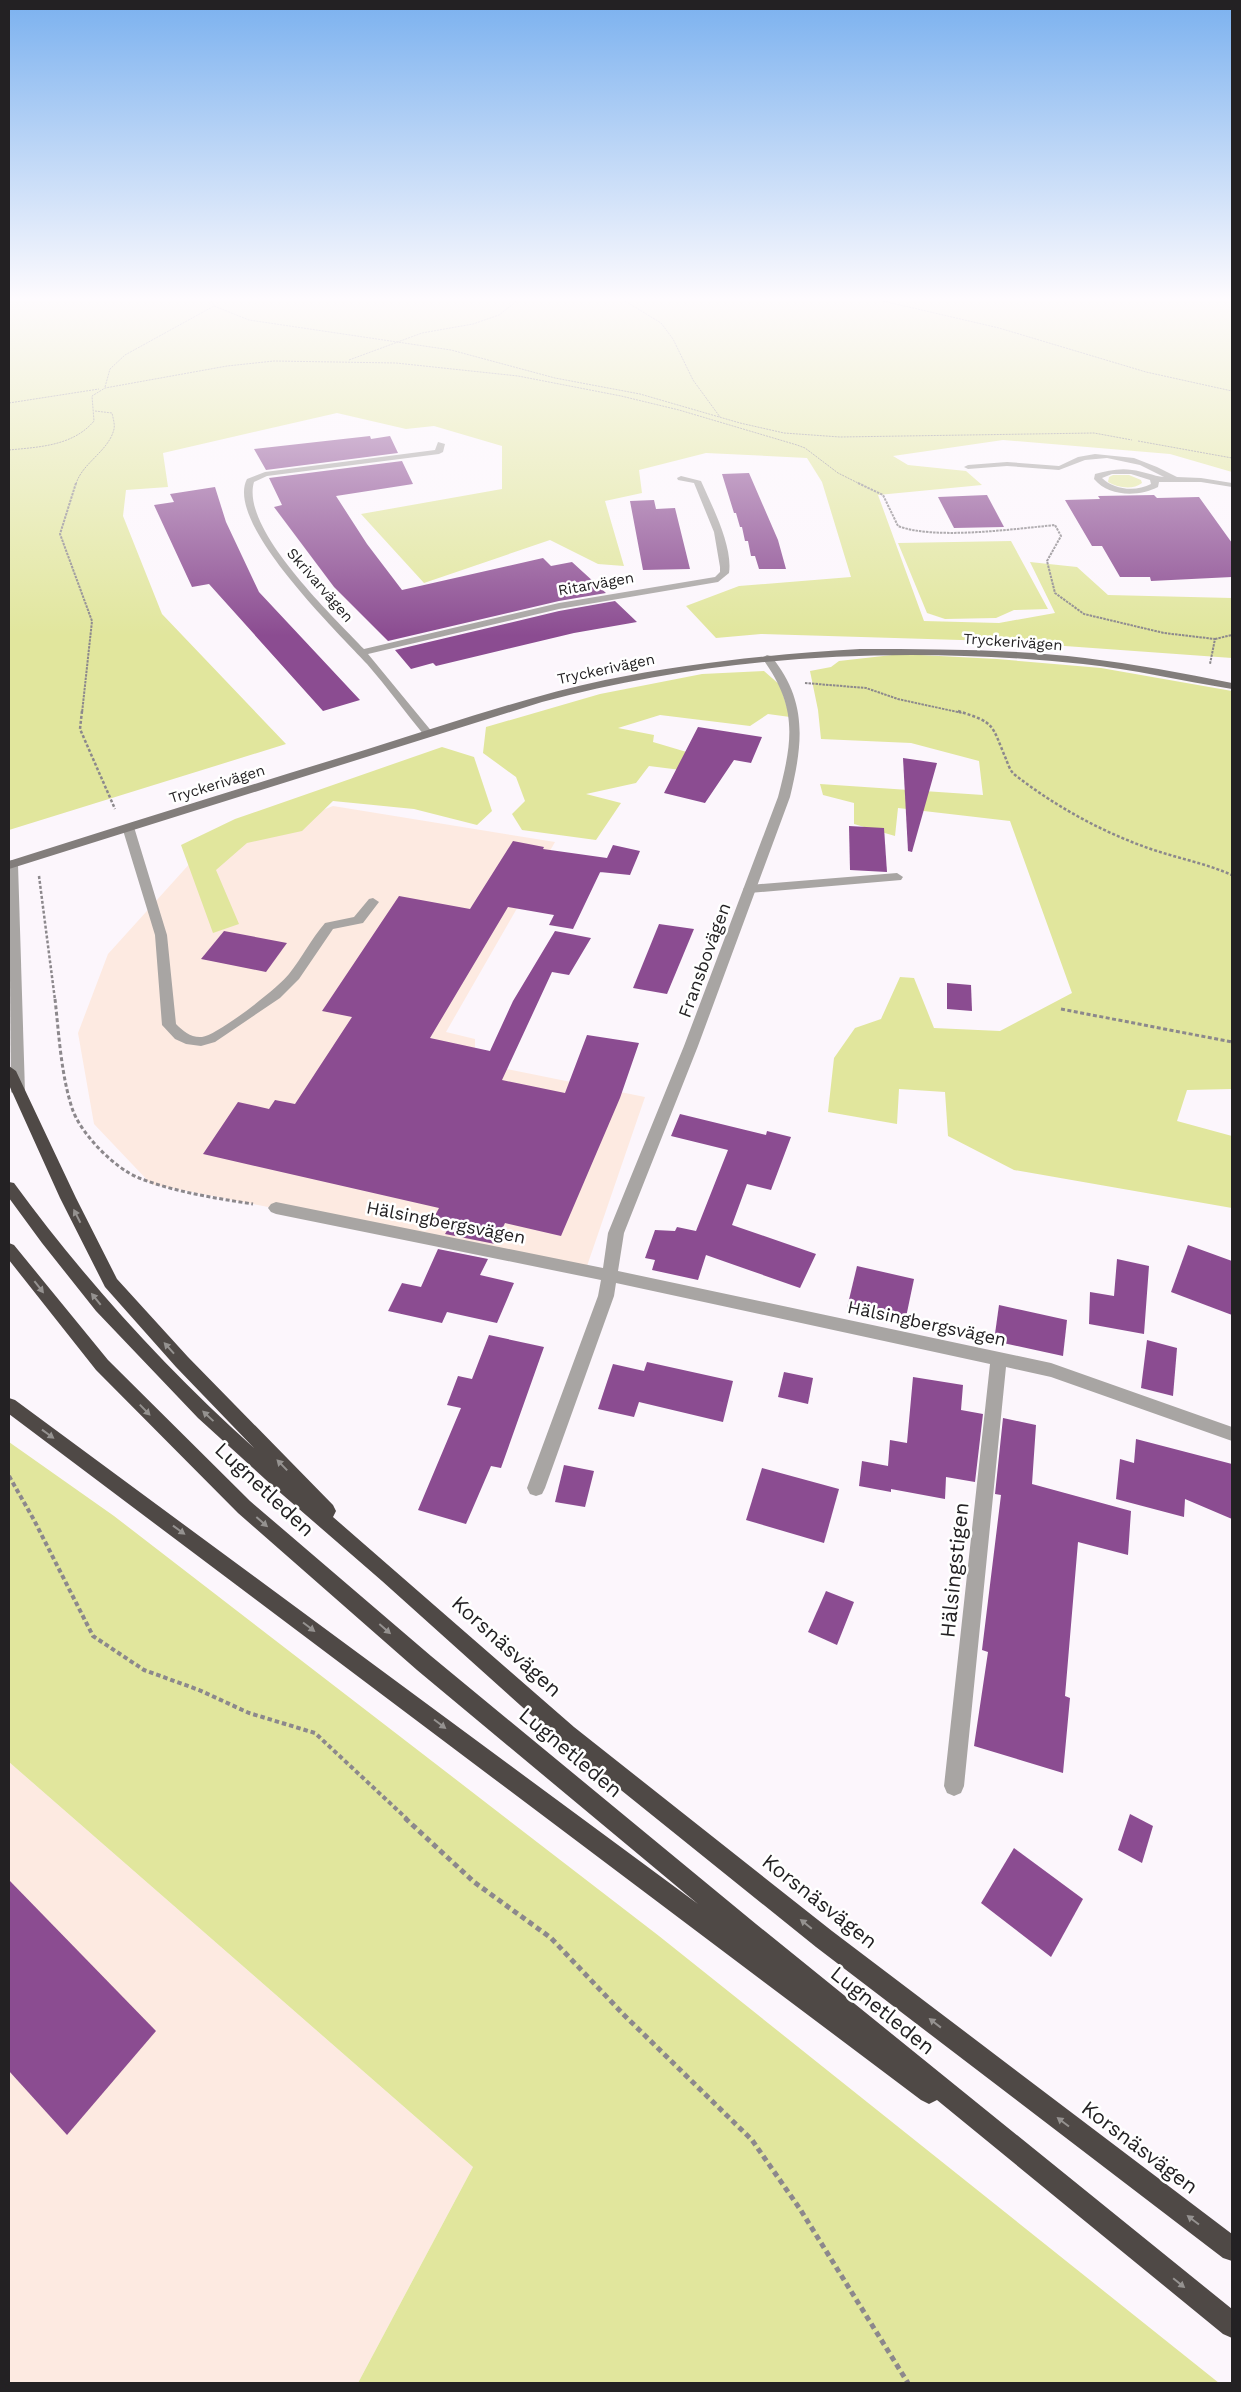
<svg xmlns="http://www.w3.org/2000/svg" width="1241" height="2392" font-family="'Work Sans',sans-serif">
	<style>
		.industrial { fill: #fdeae1 }
		.green { fill: #e1e69d }
		.building { fill: #8b4c91 }
		.lines { fill: none; stroke-linecap: round; stroke-linejoin: round }
		.path-far5 { stroke: #8c888c; stroke-width: 1; stroke-dasharray: 2 1; stroke-linecap: butt }
		.path-far4 { stroke: #8c888c; stroke-width: 2; stroke-dasharray: 2.5 1; stroke-linecap: butt }
		.path-far3 { stroke: #8c888c; stroke-width: 2.5; stroke-dasharray: 3 2; stroke-linecap: butt }
		.path-far2 { stroke: #8c888c; stroke-width: 3; stroke-dasharray: 4 2.5; stroke-linecap: butt }
		.path-far1 { stroke: #8c888c; stroke-width: 4; stroke-dasharray: 4.5 3; stroke-linecap: butt }
		.path { stroke: #8c888c; stroke-width: 5; stroke-dasharray: 5.5 4; stroke-linecap: butt }
		.lane { fill: #a8a5a3; fill-rule: evenodd }
		.street { fill: #a8a5a3; fill-rule: evenodd }
		.secondary { fill: #827d7b; fill-rule: evenodd }
		.highway { fill: #4f4946; fill-rule: evenodd }
		.oneway { fill: #959290 }
		.labels { text-anchor: middle; dominant-baseline: central; stroke-width: 5; stroke-linejoin: round; paint-order: stroke }
		.far-street-label { font-size: 15px; fill: #232123; stroke: #fff }
		.street-label { font-size: 18px; fill: #232123; stroke: #fff }
		.near-street-label { font-size: 21px; fill: #232123; stroke: #fff }
	</style>
	<rect width="100%" height="100%" fill="#fcf6fc"/>
	<g class="industrial">
		<polygon points="333,806 555,842 446,1032 475,1039 475,1054 492,1066 645,1097 586,1269 151,1184 94,1124 78,1033 108,954 193,860"/>
		<polygon points="9,1762 473,2167 358,2383 9,2383"/>
	</g>
	<g class="green">
		<polygon points="9,301 1232,301 1232,472 1170,454 1003,440 893,456 908,465 966,471 982,485 878,495 924,621 999,623 1055,613 1030,562 1077,567 1108,595 1232,598 1232,658 994,641 761,634 716,638 686,606 739,586 851,577 822,482 807,458 706,453 639,470 642,493 605,501 624,566 598,564 550,540 424,583 361,514 502,489 502,446 434,426 406,429 337,413 163,453 168,487 126,490 123,516 162,614 286,744 9,830"/>
		<path d="M1113 475H1129L1141 480 1142 483C1133 490 1118 488 1108 482L1109 477Z"/>
		<polygon points="1011,541 1048,609 1014,610 996,618 945,619 927,613 898,543"/>
		<polygon points="901,654 997,659 1101,668 1232,691 1232,1089 1187,1090 1177,1121 1232,1136 1232,1208 1014,1170 948,1136 945,1092 899,1089 897,1124 828,1112 834,1058 855,1028 881,1019 900,977 914,978 934,1028 1000,1031 1072,993 1010,821 898,808 895,836 854,824 854,803 823,795 820,784 983,795 979,761 911,743 821,739 818,710 810,671 831,667 839,661"/>
		<polygon points="764,671 780,685 790,717 768,714 750,726 660,715 618,728 654,735 653,742 690,753 681,770 649,766 636,783 586,794 621,803 596,840 522,830 512,814 525,801 516,777 483,753 486,727 600,694 702,674"/>
		<polygon points="442,747 474,757 492,811 477,825 414,809 333,801 302,831 247,843 216,870 239,924 213,933 181,845 235,819"/>
		<polygon points="9,1442 114,1516 659,1936 1219,2383 358,2383 473,2167 9,1762"/>
	</g>
	<g class="building">
		<polygon points="370,436 371,439 390,436 398,453 266,470 254,449"/>
		<polygon points="402,461 413,484 336,496 367,544 402,590 543,558 551,566 572,562 606,593 559,601 388,641 334,587 274,507 282,505 269,478"/>
		<polygon points="749,473 778,540 786,569 759,569 755,556 751,556 748,541 745,541 742,527 740,527 736,513 734,513 722,474"/>
		<polygon points="215,487 226,522 259,592 360,700 323,711 209,584 192,587 154,505 174,502 170,494"/>
		<polygon points="987,495 1004,527 954,528 938,497"/>
		<polygon points="1154,495 1157,498 1199,497 1232,543 1232,577 1151,581 1150,577 1120,577 1102,546 1092,546 1065,500 1100,499 1098,496"/>
		<polygon points="654,500 656,509 675,508 690,569 643,570 630,501"/>
		<polygon points="615,601 637,622 574,633 436,666 433,663 411,669 395,650 559,611"/>
		<polygon points="698,727 762,737 751,763 734,760 705,803 664,793"/>
		<polygon points="903,758 937,763 912,852 908,851"/>
		<polygon points="849,826 884,828 887,872 850,870"/>
		<polygon points="513,841 544,847 543,849 607,858 613,845 640,851 630,875 600,872 604,864 573,929 549,925 554,915 508,907 430,1038 490,1051 513,1001 555,931 591,938 569,975 552,972 502,1080 565,1093 587,1035 639,1043 620,1098 561,1236 505,1223 495,1244 445,1234 448,1229 430,1225 439,1208 203,1154 238,1102 269,1109 275,1100 295,1104 352,1017 322,1011 399,896 470,909"/>
		<polygon points="659,924 694,929 667,994 633,988"/>
		<polygon points="224,931 287,943 266,972 201,959"/>
		<polygon points="947,983 971,985 972,1011 947,1009"/>
		<polygon points="680,1114 766,1135 767,1131 791,1137 771,1190 747,1184 732,1225 816,1254 800,1288 706,1255 698,1280 652,1270 655,1260 645,1258 655,1230 675,1231 677,1227 696,1231 728,1150 671,1136"/>
		<polygon points="1188,1245 1232,1261 1232,1315 1171,1292"/>
		<polygon points="438,1249 488,1259 480,1275 514,1283 497,1323 447,1312 442,1323 388,1311 402,1283 421,1287"/>
		<polygon points="1117,1259 1149,1266 1144,1334 1089,1324 1090,1292 1114,1296"/>
		<polygon points="857,1266 914,1279 905,1322 847,1308"/>
		<polygon points="999,1305 1067,1320 1063,1356 994,1341"/>
		<polygon points="489,1335 544,1347 501,1468 491,1466 466,1524 418,1510 461,1408 447,1405 458,1376 472,1379"/>
		<polygon points="1147,1340 1177,1348 1173,1396 1141,1388"/>
		<polygon points="647,1362 733,1381 723,1422 639,1402 634,1417 598,1409 613,1364 644,1371"/>
		<polygon points="784,1372 813,1378 808,1404 778,1397"/>
		<polygon points="913,1377 963,1385 961,1410 983,1414 975,1482 946,1477 945,1499 891,1489 891,1492 859,1486 862,1461 888,1466 890,1440 907,1443"/>
		<polygon points="1003,1418 1036,1425 1032,1484 1131,1511 1128,1555 1078,1542 1065,1696 1070,1698 1063,1773 974,1746 988,1652 982,1650 1001,1495 995,1494"/>
		<polygon points="1136,1439 1232,1464 1232,1519 1185,1499 1184,1517 1116,1499 1120,1459 1134,1463"/>
		<polygon points="564,1465 594,1471 585,1507 555,1502"/>
		<polygon points="762,1468 839,1489 824,1543 746,1520"/>
		<polygon points="826,1591 854,1602 837,1645 808,1632"/>
		<polygon points="1130,1814 1153,1826 1142,1863 1118,1850"/>
		<polygon points="1014,1848 1083,1899 1051,1957 981,1903"/>
		<polygon points="9,1880 156,2031 67,2135 9,2071"/>
	</g>
	<g class="lines">
		<g class="path-far5">
			<polyline points="211,301 214,306 249,320 451,350 555,378 640,394 740,423 784,433 840,437 1094,433 1132,440"/>
			<polyline points="625,301 661,323 673,339 693,380 720,417"/>
			<polyline points="883,301 999,328 1146,372 1232,391"/>
			<polyline points="349,360 422,333 473,324 499,315 517,301"/>
			<polyline points="105,387 110,369 125,355 214,306"/>
			<polyline points="9,403 99,389"/>
			<polyline points="1138,441 1232,458"/>
			<path d="M9 450C39 447 73 446 94 421L92 396 105 388 227 366 274 361 396 363 518 376 621 396 679 410 797 445 805 448 838 473 860 484"/>
			<path d="M76 484C82 463 109 451 114 429 115 424 113 418 112 413L95 411"/>
		</g>
		<g class="path-far4">
			<polyline points="76,483 60,534 92,621 82,713"/>
			<path d="M858 483 883 495 898 526C934 540 1014 529 1055 525L1061 536 1047 561 1055 593 1084 614 1164 633 1215 639 1210 664"/>
			<polyline points="1215,639 1232,635"/>
			<polyline points="805,683 866,688 898,699 962,713"/>
		</g>
		<g class="path-far3">
			<polyline points="82,711 80,729 115,809"/>
			<path d="M958 711C996 723 991 724 1006 759 1008 764 1010 771 1015 775 1055 806 1100 831 1148 848 1176 858 1205 863 1232 875"/>
			<polyline points="39,876 55,1000"/>
		</g>
		<g class="path-far2">
			<path d="M55 999C59 1035 61 1074 72 1108 80 1133 114 1168 139 1178 175 1192 214 1198 253 1204"/>
			<polyline points="1061,1009 1232,1042"/>
		</g>
		<polyline class="path-far1" points="9,1476 34,1520 93,1636 144,1670 199,1690 249,1713 315,1733 407,1819"/>
		<polyline class="path" points="405,1818 474,1882 551,1938 624,2015 752,2140 800,2209 908,2383"/>
		<g class="lane">
			<path d="M1095 454 1134 458 1157 467 1177 477 1201 478 1232 483V487L1201 482H1159L1158 487C1139 497 1109 497 1094 479L1095 474C1107 471 1119 468 1132 470 1143 471 1153 476 1164 477L1140 465 1107 458 1085 460 1059 470 1007 466 968 469 964 467 968 465 1007 462 1059 466 1078 457ZM1112 474H1131L1150 480 1151 484C1136 492 1114 490 1102 478Z"/>
			<path d="M128 824 134 827 167 935 176 1024C183 1031 191 1038 202 1037 218 1035 278 988 289 974 302 958 311 939 325 923L354 917 369 899 373 898 379 902 363 923 333 929 299 979 280 998 215 1042 201 1046 186 1044 175 1039 162 1025 155 935 122 827Z"/>
			<polygon points="12,860 18,864 25,1092 18,1097 11,1092 9,861"/>
			<polygon points="897,873 903,877 901,880 749,893 743,889 749,885"/>
		</g>
		<g class="street">
			<path d="M438 442 445 444 443 452 439 454 267 476 254 482C240 529 334 617 364 649L559 603 715 577 720 572V567L714 532 694 483 678 480 677 478 681 476 701 481C712 506 733 546 729 573L718 582 559 609 368 654 433 733 428 736 424 735C405 712 387 687 367 664 339 633 224 523 247 479L265 472 435 450Z"/>
			<path d="M767 655 771 656C808 701 803 743 790 797L698 1046 624 1233 618 1271 1051 1363 1232 1427V1441L1051 1377 1006 1367 964 1786 961 1793 954 1796 947 1793 944 1786 990 1364 616 1283 614 1296 545 1488 542 1494 536 1496 530 1494 527 1488 598 1296 601 1280 276 1214 271 1212 268 1208 271 1204 276 1202 603 1268 608 1233 684 1046 778 797C793 740 798 707 762 658Z"/>
		</g>
		<path class="secondary" d="M860 649C935 649 1010 649 1085 658 1134 664 1183 673 1232 683V689C1182 681 1133 669 1083 664 901 645 718 655 542 702L9 869V861C128 823 248 786 368 749 446 725 525 697 605 680 689 663 774 654 860 649Z"/>
		<g class="highway">
			<path d="M9 1066 16 1071 76 1198 117 1279 188 1357 333 1505 336 1511 333 1517 574 1727 832 1931 1232 2234V2261L1223 2258 816 1947 560 1741 382 1581 276 1489 198 1418 96 1311 42 1243 9 1198V1182L14 1183C85 1280 165 1368 254 1448L176 1367 105 1287 60 1198 9 1085Z"/>
			<polygon points="9,1243 14,1245 108,1360 250,1501 431,1656 756,1924 1232,2309 1232,2338 1223,2334 937,2100 929,2104 921,2100 9,1414 9,1398 15,1400 698,1904 417,1670 238,1513 96,1370 9,1260"/>
		</g>
	</g>
	<defs><path id="oneway-solid" d="M-6-.8H1V-3.2L6.5 0L1 3.2V.8H-6Z" transform="scale(1.25)"/></defs>
	<g class="oneway">
		<use href="#oneway-solid" transform="translate(77 1216) rotate(-117)"/>
		<use href="#oneway-solid" transform="translate(39 1287) rotate(52)"/>
		<use href="#oneway-solid" transform="translate(96 1299) rotate(-129)"/>
		<use href="#oneway-solid" transform="translate(169 1348) rotate(-132)"/>
		<use href="#oneway-solid" transform="translate(145 1410) rotate(46)"/>
		<use href="#oneway-solid" transform="translate(208 1416) rotate(-137)"/>
		<use href="#oneway-solid" transform="translate(48 1434) rotate(36)"/>
		<use href="#oneway-solid" transform="translate(282 1465) rotate(-134)"/>
		<use href="#oneway-solid" transform="translate(262 1522) rotate(41)"/>
		<use href="#oneway-solid" transform="translate(179 1530) rotate(36)"/>
		<use href="#oneway-solid" transform="translate(309 1627) rotate(37)"/>
		<use href="#oneway-solid" transform="translate(385 1629) rotate(41)"/>
		<use href="#oneway-solid" transform="translate(440 1724) rotate(37)"/>
		<use href="#oneway-solid" transform="translate(806 1924) rotate(-141)"/>
		<use href="#oneway-solid" transform="translate(935 2023) rotate(-142)"/>
		<use href="#oneway-solid" transform="translate(1063 2122) rotate(-143)"/>
		<use href="#oneway-solid" transform="translate(1193 2220) rotate(-143)"/>
		<use href="#oneway-solid" transform="translate(1179 2283) rotate(39)"/>
	</g>
	<linearGradient id="sky" x2="0" y2="1"><stop stop-color="#7bb1ef"/><stop offset="0.47" stop-color="#fefbfe"/><stop offset="1" stop-color="#fefbfe" stop-opacity="0"/></linearGradient>
	<rect width="1241" height="636" fill="url(#sky)"/>
	<g class="labels">
		<g class="far-street-label">
			<text transform="translate(596 584) rotate(-10)">Ritarvägen</text>
			<text transform="translate(320 585) rotate(49)">Skrivarvägen</text>
			<text transform="translate(1013 642) rotate(4)">Tryckerivägen</text>
			<text transform="translate(606 669) rotate(-12)">Tryckerivägen</text>
			<text transform="translate(217 784) rotate(-17)">Tryckerivägen</text>
		</g>
		<g class="street-label">
			<text transform="translate(704 960) rotate(-70)">Fransbovägen</text>
			<text transform="translate(446 1222) rotate(11)">Hälsingbergsvägen</text>
			<text transform="translate(927 1323) rotate(12)">Hälsingbergsvägen</text>
		</g>
		<g class="near-street-label">
			<text transform="translate(265 1489) rotate(43)">Lugnetleden</text>
			<text transform="translate(954 1570) rotate(-84)">Hälsingstigen</text>
			<text transform="translate(507 1646) rotate(42)">Korsnäsvägen</text>
			<text transform="translate(571 1752) rotate(40)">Lugnetleden</text>
			<text transform="translate(820 1901) rotate(38)">Korsnäsvägen</text>
			<text transform="translate(883 2010) rotate(39)">Lugnetleden</text>
			<text transform="translate(1140 2147) rotate(37)">Korsnäsvägen</text>
		</g>
	</g>
	<rect width="1241" height="2392" fill="none" stroke="#232123" stroke-width="20"/>
</svg>
